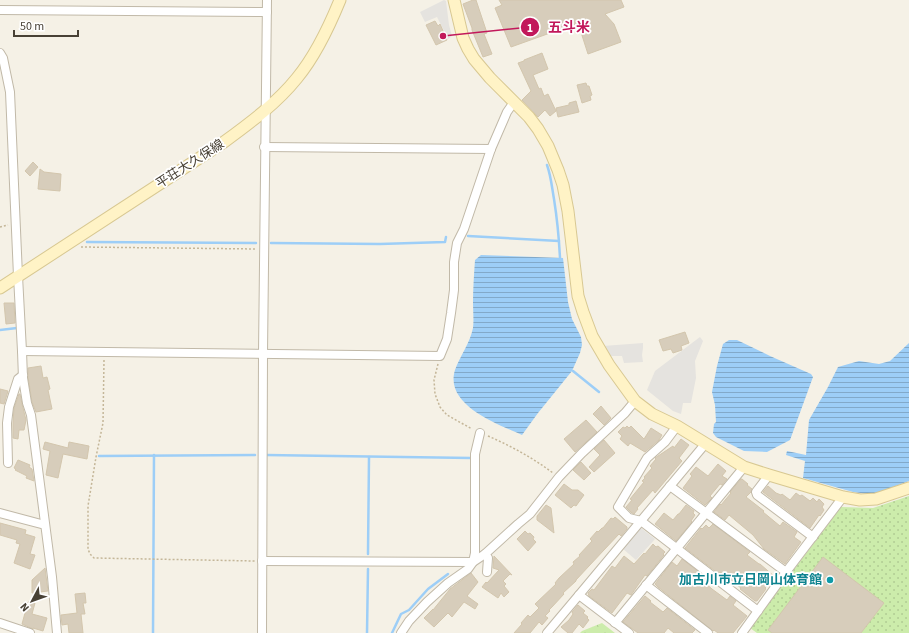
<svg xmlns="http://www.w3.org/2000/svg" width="909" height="633" font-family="'Source Sans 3','Noto Sans JP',sans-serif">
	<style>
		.forest { fill: url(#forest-crowns) }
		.park { fill: url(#park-dots) }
		.parking { fill: #e5e3df }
		.water { fill: url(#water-rules) }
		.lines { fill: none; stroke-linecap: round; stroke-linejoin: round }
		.stream { stroke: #9dcef7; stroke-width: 2.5 }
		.building { fill: #d7cdbb; stroke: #d3c6ad }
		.street-casing { stroke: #c1b9a8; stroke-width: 10 }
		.secondary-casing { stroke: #d8c892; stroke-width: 13 }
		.path { stroke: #c4b698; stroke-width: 1.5; stroke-dasharray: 2 2; stroke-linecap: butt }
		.street { stroke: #fff; stroke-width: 8 }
		.secondary { stroke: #fff3c6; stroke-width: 11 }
		.culture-dot { fill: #0f9aa8; stroke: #fff; stroke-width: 1.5 }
		.labels { text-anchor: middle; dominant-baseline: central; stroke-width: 3.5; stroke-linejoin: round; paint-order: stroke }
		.street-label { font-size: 13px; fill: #484135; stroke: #fff }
		.culture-label { font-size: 13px; font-weight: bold; fill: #0d838f; stroke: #fff; text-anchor: end }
		.leader { fill: none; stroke: #c2185b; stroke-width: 1.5 }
		.callout-dot { fill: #c2185b; stroke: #fff; stroke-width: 1.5 }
		.mark-label { font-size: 12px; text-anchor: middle; font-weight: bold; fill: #fff }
		.callout-label { font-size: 14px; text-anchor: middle; font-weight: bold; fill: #c2185b; stroke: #fff; stroke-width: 3.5; stroke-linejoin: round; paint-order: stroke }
	</style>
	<defs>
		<pattern id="forest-crowns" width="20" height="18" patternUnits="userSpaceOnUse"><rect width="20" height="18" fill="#ccecab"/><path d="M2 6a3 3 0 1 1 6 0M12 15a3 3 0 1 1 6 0" fill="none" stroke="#b1cc94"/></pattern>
		<pattern id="park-dots" width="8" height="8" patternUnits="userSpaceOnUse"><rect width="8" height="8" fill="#ccecab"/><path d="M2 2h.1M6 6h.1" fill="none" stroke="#b1cc94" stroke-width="1.8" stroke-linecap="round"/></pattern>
		<pattern id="water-rules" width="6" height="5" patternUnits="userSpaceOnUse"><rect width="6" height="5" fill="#9dcef7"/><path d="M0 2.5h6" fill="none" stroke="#82a9c9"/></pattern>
	</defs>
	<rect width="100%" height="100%" fill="#f5f1e6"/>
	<polygon class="forest" points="602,623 615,633 580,633 582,631"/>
	<polygon class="park" points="909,496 909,633 757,633 750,628 841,507 873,508"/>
	<g class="parking">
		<polygon points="444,0 446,1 449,25 452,36 448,39 437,17 425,22 420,12"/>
		<polygon points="700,337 703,341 695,361 696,378 691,403 683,403 681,414 673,411 647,390 655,371"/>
		<polygon points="643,343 643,348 642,355 643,362 624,363 622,356 608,356 603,346"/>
		<polygon points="641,528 655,539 636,560 622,548 637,530"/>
	</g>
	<g class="water">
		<path d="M481 255 563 258 568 302 572 319 581 337 582 345 580 353 572 371 538 413 522 435C498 424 444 405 455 370 460 356 470 343 473 328 474 320 473 311 473 303 473 289 474 274 475 260Z"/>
		<polygon points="729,340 737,340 770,356 811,374 813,377 790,440 767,452 744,451 716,437 713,433 714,424 716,422 715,405 712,392 717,366 723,344"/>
		<polygon points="909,343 909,481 880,492 868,494 853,492 803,478 805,461 786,455 787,451 806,455 809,420 828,387 838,367 859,361 879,364 890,361"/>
	</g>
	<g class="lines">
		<g class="stream">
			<path d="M547 165C551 176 552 188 554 199 557 218 559 238 560 258"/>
			<polyline points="468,236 559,241"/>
			<polyline points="87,242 256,243"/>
			<polyline points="271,243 380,244 445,242 446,237"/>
			<polyline points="0,330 17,328"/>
			<polyline points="573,371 599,392"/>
			<polyline points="266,455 471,458"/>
			<polyline points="99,456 255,455"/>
			<polyline points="368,554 369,457"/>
			<polyline points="153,633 154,455"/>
			<polyline points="367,633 368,569"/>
			<polyline points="392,633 401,614 409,610 428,589 448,574"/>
		</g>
	</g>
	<g class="building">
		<polygon points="473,0 476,0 487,33 484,34 492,54 483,57 472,30 472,28 463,4"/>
		<polygon points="499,0 621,0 624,7 605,14 614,24 621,42 588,54 578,23 511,47 495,8 502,5"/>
		<polygon points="435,21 438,26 440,24 447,40 436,45 426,25"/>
		<polygon points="542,53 548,69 533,75 539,89 541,88 544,96 548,94 556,111 550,116 545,110 538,117 522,100 531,91 518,63 524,61 524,60"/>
		<polygon points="586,83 587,86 589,86 592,95 590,96 591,100 582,103 577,85"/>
		<polygon points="576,101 579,112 558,117 556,108 569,105 569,103"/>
		<polygon points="33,162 38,167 30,176 25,171"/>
		<polygon points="40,169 44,172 61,174 60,191 38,189"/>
		<polygon points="4,303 14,303 15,323 6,324"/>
		<polygon points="685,332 689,343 681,346 682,350 673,353 671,349 663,351 659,340"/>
		<polygon points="41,366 43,378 47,377 50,389 48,390 52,409 36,412 32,402 28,377 28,368"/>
		<polygon points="0,389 8,391 4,404 0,403"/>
		<polygon points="19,394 20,394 22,404 26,420 24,430 19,430 18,439 13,438 13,423 14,408"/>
		<polygon points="601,406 611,418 604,425 593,414"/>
		<polygon points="586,420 597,432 575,452 564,439"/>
		<polygon points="627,426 629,428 631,426 644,439 651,428 662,435 659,440 645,452 630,443 628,446 620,439 622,436 618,432 623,427 625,428"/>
		<polygon points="681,439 689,445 679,458 682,461 655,493 653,490 637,508 638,509 634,514 632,513 626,507 632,500 630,499 644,482 642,481 645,478 644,477 652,468 650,466 656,459 655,458 673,446 674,448"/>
		<polygon points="604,440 615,453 594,472 589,467 600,455 594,449"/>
		<polygon points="45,442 68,448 69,442 89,446 87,459 63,454 58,478 46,475 50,451 43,449"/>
		<polygon points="18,460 30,465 29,467 32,469 34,481 26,478 27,476 15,470 16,469 14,468"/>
		<polygon points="581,462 591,473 584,480 573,470"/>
		<polygon points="718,464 726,471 722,476 727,479 722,485 720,484 710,496 712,498 705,505 683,488 692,476 690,474 696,467 708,476"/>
		<polygon points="741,479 742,479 748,484 747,485 752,489 751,492 746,497 764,511 763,512 780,526 783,522 797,532 794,537 801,542 785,564 764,549 753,535 729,515 725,520 714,512 720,504 721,505 731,493 730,492"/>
		<polygon points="564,484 572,490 578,490 584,495 576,506 574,505 571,508 555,495"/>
		<polygon points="768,486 776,493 781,495 782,494 790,500 796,493 800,496 802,495 810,501 813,498 817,502 819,499 824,504 822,507 824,510 820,516 819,515 810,528 763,492"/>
		<polygon points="546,505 551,508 554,533 537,520 537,516"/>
		<polygon points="686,505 694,511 693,513 695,515 691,521 692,522 676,541 655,524 664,513 673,520 678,514 679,514"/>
		<polygon points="615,517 627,527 627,529 621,536 619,534 589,566 576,580 576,581 563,593 564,594 552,607 549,610 550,611 545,616 548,618 542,625 539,622 530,633 514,633 522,624 521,623 528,615 530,617 539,608 535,604 556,584 555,583 559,578 574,564 573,562 580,556 579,555 592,541 590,539 597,531 598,532 602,528 603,528 611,518 613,519"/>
		<polygon points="0,523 26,530 25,534 35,537 30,554 35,555 30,569 14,563 20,544 16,543 17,540 0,535"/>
		<polygon points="713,524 750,552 747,555 759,564 760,564 775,577 765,588 766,589 757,601 755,601 740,589 741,588 720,572 719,574 685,548 701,528 702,529 706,525 709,528"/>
		<polygon points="525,531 528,534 530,533 534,537 533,539 536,542 528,551 517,539"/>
		<polygon points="653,544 656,547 658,546 665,552 663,554 664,555 647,576 645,575 631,595 627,593 612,613 589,596 588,593 592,589 594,590 612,566 615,568 624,556 634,564 644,553 645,554"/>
		<polygon points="494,556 512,575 510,574 503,581 506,584 504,586 509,592 504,597 501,593 498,598 482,587 486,582 487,583 499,570 493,568"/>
		<polygon points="823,557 884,603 861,633 772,633 768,630"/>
		<polygon points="682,559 708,579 705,583 712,589 727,600 730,596 736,601 733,605 747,616 733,633 718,633 714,630 713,631 658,587 655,584 672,562 677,566"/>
		<polygon points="45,568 48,591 32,593 32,580"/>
		<polygon points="471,573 478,582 467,596 478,604 475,609 464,602 452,617 448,613 434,627 424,618 433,609 433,610 450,589"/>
		<polygon points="85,593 86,603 83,603 85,614 81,614 83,633 69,633 68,624 62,625 61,615 77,613 75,594"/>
		<polygon points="645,596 651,601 650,602 663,612 667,608 695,630 692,633 674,633 668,628 664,633 638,633 623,622"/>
		<polygon points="28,602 35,603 32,614 47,618 43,631 33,628 33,629 22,624"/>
		<polygon points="578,605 585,611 583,613 588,617 587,618 589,620 583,628 579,624 572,633 568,633 561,627 569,620 573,614 572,612"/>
	</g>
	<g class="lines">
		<defs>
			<g id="street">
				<polyline points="0,10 267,12"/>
				<polyline points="0,53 3,58 10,92 18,276 22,351 23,378 27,403 31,415 52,577 57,633"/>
				<polyline points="264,147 491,149"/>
				<polyline points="22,351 440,356 447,339 451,313 454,290 454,262 457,243 464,229 491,149 507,112 514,102"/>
				<polyline points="677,426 665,442 647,458 618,507 629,518 641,521 758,611"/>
				<polyline points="8,463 7,423 9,407 18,379 23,375"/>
				<polyline points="769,475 756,492 757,495 813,537"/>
				<polyline points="670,486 786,572"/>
				<polyline points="0,513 45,525"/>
				<polyline points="485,554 488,558 487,572"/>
				<polyline points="262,561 473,562 475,553 475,454 480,433"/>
				<polyline points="646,585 708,633"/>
				<polyline points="579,595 629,633"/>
				<polyline points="0,623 30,633"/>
				<polyline points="615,623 744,467"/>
				<polyline points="262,633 263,353 267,0"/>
				<polyline points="401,633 409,621 427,602 448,583 468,569 473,562 485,554 518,524 530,514 559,477 582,453 625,413 635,401"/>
				<polyline points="547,633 579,595 706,443"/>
				<polyline points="742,633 786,572 843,497"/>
			</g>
			<g id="secondary">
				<polyline points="454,0 463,38 468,49 474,59 490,78 529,117 538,129 548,146 558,170 563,185 568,211 578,296 583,312 592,336 609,365 635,401 652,414 677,426 744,467 769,475 843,497 860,500 876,499 909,488"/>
				<path d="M0 288 224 142C250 123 277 103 297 78 316 55 329 27 340 0"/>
			</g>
		</defs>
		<use href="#street" class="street-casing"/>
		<use href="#secondary" class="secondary-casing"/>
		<g class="path">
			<polyline points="0,227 8,225"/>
			<polyline points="81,247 257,249"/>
			<polyline points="104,360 103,423 96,457 88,506 88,549 90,554 94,558 255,561"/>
			<polyline points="438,364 434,380 435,394 440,407 447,415 472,429"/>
			<path d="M488 436C511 446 533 458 553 473"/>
		</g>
		<use href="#street" class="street"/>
		<use href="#secondary" class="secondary"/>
	</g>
	<circle class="culture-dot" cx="830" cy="580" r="4"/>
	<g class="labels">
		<g class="street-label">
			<text transform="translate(190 164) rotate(-33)">平荘大久保線</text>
		</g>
		<g class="culture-label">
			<text x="822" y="580">加古川市立日岡山体育館</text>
		</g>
	</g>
	<path class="leader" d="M443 36L530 27"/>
	<g class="callout-dot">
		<circle cx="443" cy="36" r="4"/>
		<circle cx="530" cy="27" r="10"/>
	</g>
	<g class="mark-label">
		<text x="530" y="32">1</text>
	</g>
	<g class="callout-label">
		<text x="569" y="32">五斗米</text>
	</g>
	<g transform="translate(32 601) rotate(229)" stroke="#ffffff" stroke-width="3" paint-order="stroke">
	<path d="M0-3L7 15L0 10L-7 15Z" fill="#484135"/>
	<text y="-6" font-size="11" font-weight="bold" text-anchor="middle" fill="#484135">N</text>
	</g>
	<path d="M14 30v6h64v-6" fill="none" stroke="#484135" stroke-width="2"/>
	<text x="20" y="30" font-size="12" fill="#484135" stroke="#ffffff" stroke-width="3" paint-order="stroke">50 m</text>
</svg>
